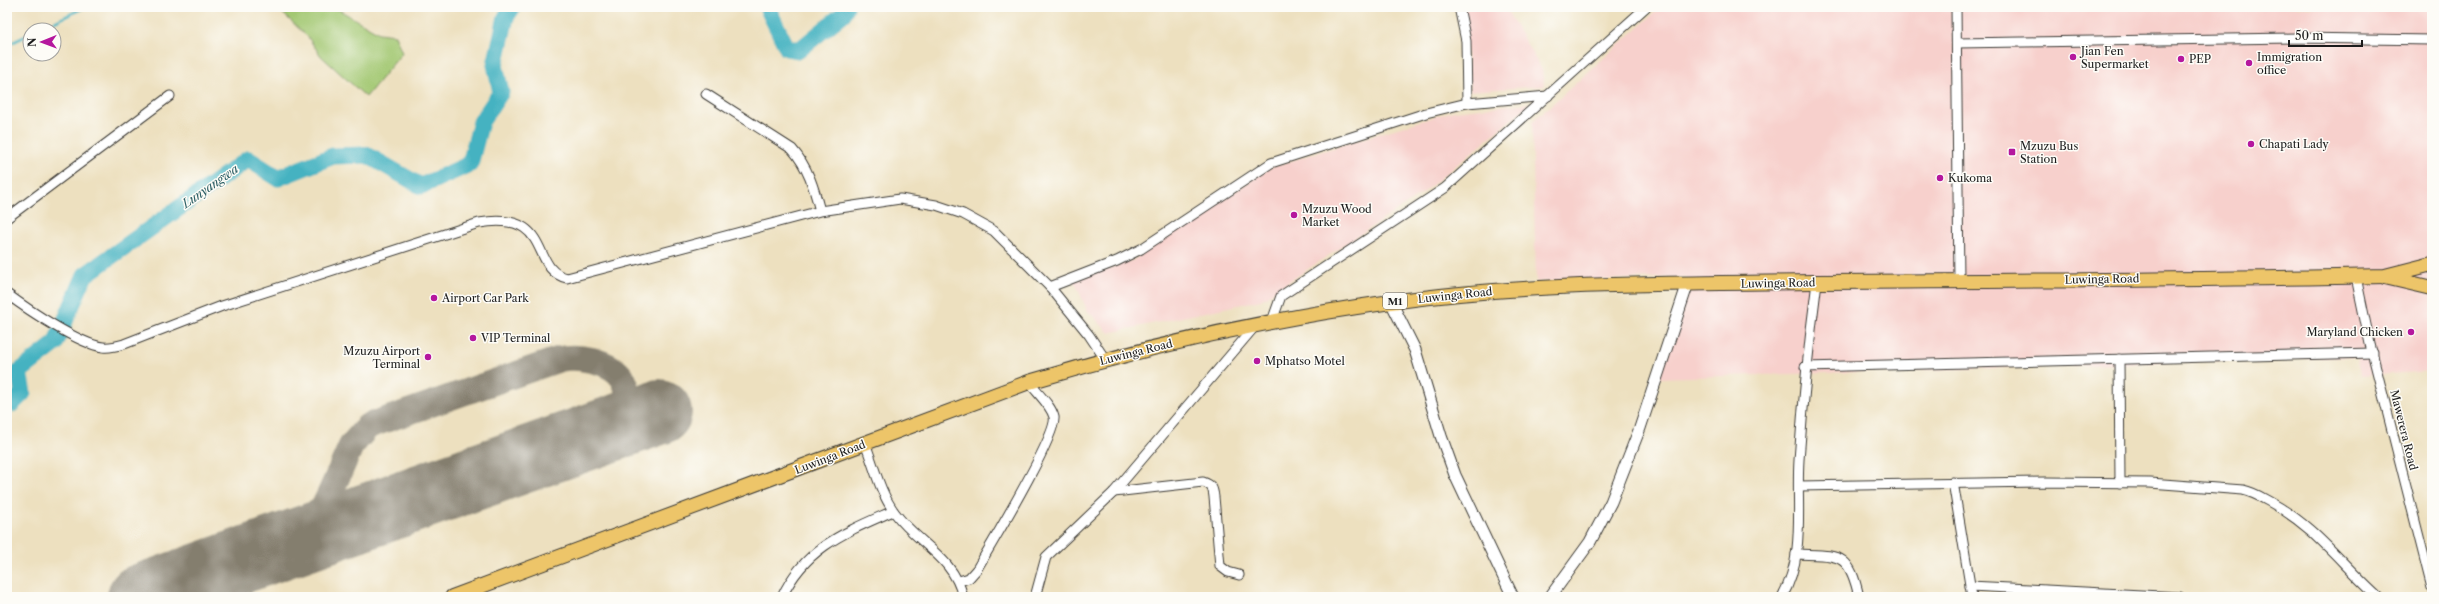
<svg xmlns="http://www.w3.org/2000/svg" width="2439" height="604" font-family="'Libre Caslon Text',serif">
	<style>
		.built { fill: #f7d0cc }
		.green { fill: #a3c872; stroke: #607247 }
		.lines { fill: none; stroke-linecap: round; stroke-linejoin: round }
		.stream { stroke: #45b2c1; stroke-width: 3 }
		.river { stroke: #45b2c1; stroke-width: 17 }
		.taxiway { stroke: #847e6e; stroke-width: 26 }
		.runway { stroke: #847e6e; stroke-width: 66 }
		.minor-casing { stroke: #3b3934; stroke-width: 11 }
		.tertiary-casing { stroke: #3b3934; stroke-width: 13 }
		.trunk-casing { stroke: #3b3934; stroke-width: 16 }
		.minor { stroke: #fff; stroke-width: 9 }
		.tertiary { stroke: #fff; stroke-width: 11 }
		.trunk { stroke: #edc569; stroke-width: 14 }
		.poi-dot { fill: #b5179e; stroke: #fdfcf7; stroke-width: 1.5 }
		.labels { text-anchor: middle; dominant-baseline: central; stroke-width: 3; stroke-linejoin: round; paint-order: stroke }
		.shield { fill: #fdfcf7; stroke: #605f5e; stroke-width: 1 }
		.shield-label { font-size: 10px; font-weight: bold; fill: #1c1c1c }
		.poi-label { font-size: 11px; fill: #1c1c1c; stroke: #fdfcf7; text-anchor: start }
		.street-label { font-size: 11px; fill: #1c1c1c; stroke: #fdfcf7 }
		.water-label { font-size: 12px; font-style: italic; fill: #2e6066; stroke: #fdfcf7 }
	</style>
	<rect width="100%" height="100%" fill="#fdfcf7"/>
	<filter id="ink" filterUnits="userSpaceOnUse"><feTurbulence type="fractalNoise" baseFrequency=".025" numOctaves="2"/><feDisplacementMap in="SourceGraphic" scale="8" xChannelSelector="R" yChannelSelector="G"/><feConvolveMatrix kernelMatrix="1 2 1 2 8 2 1 2 1" color-interpolation-filters="sRGB"/></filter>
	<filter id="wash" filterUnits="userSpaceOnUse"><feTurbulence type="fractalNoise" baseFrequency=".012" numOctaves="4" result="noise"/><feDisplacementMap in="SourceGraphic" scale="16" xChannelSelector="R" yChannelSelector="G"/><feGaussianBlur stdDeviation="0.9" result="paint"/><feColorMatrix in="noise" values="0 0 0 0 0 0 0 0 0 0 0 0 0 0 0 0 0 1.4 0 .05"/><feComposite in="paint" operator="in"/></filter>
	<g filter="url(#wash)">
		<rect width="100%" height="100%" fill="#ede0bf"/>
		<g class="built">
			<polygon points="1463,7 1505,7 1542,70 1544,86 1470,91"/>
			<polygon points="1661,7 2432,7 2432,371 2361,376 2357,357 1659,378 1687,277 1536,282 1532,122"/>
			<polygon points="1531,103 1423,193 1261,300 1109,333 1087,310 1074,280 1133,260 1271,167 1453,111"/>
		</g>
		<polygon class="green" points="276,7 334,7 379,33 395,35 402,53 366,97 321,56 307,36"/>
		<g class="lines">
			<g class="stream">
				<polyline points="38,30 85,7"/>
				<polyline points="7,45 30,34"/>
			</g>
			<g class="river">
				<polyline points="767,7 787,48 799,50 843,14 846,7"/>
				<polyline points="7,403 12,404 23,393 19,372 55,344 85,275 248,159 278,178 333,156 367,155 421,186 470,164 481,122 501,92 495,65 506,17 513,7"/>
			</g>
			<g class="taxiway">
				<polyline points="328,498 341,511 365,517"/>
				<path d="M307 537 328 498 351 446 368 426 560 359C583 354 631 364 627 397 626 409 617 420 610 429"/>
			</g>
			<polyline class="runway" points="140,597 659,412"/>
		</g>
	</g>
	<g filter="url(#ink)">
		<g class="lines">
			<defs>
				<g id="minor">
					<polyline points="1459,7 1466,41 1467,103"/>
					<polyline points="1956,7 1959,281"/>
					<polyline points="1957,43 2298,38 2432,40"/>
					<path d="M706 94 792 149C808 167 814 188 820 211"/>
					<polyline points="7,218 170,96"/>
					<polyline points="2356,277 2370,344 2432,588"/>
					<polyline points="1050,287 1117,261 1141,249 1271,163 1426,113 1467,103 1548,96"/>
					<path d="M7 294C27 309 79 344 103 347 110 348 117 346 124 344L222 306 479 223C554 210 529 270 567 278L820 211 900 199 936 205 963 214 994 231 1050 287 1089 335 1105 359"/>
					<polyline points="1272,321 1281,296 1445,188 1646,7"/>
					<polyline points="2119,359 2120,483"/>
					<polyline points="1805,367 2373,353"/>
					<path d="M865 443C874 466 880 493 895 513 918 544 954 557 963 597"/>
					<polyline points="1953,482 1972,597"/>
					<path d="M1799 486 2045 482 2150 483 2243 490C2253 492 2261 497 2270 502 2315 526 2341 564 2378 597"/>
					<path d="M1114 492 1203 482C1212 485 1213 488 1214 497L1220 566 1228 572 1239 575"/>
					<path d="M1796 554C1839 556 1849 551 1859 597"/>
					<path d="M959 581 969 578 977 569C989 548 1058 434 1054 417 1051 405 1037 393 1029 382"/>
					<polyline points="1970,586 2180,597"/>
					<path d="M782 597C805 547 846 532 893 511"/>
					<polyline points="1035,597 1046,557 1114,492 1256,325"/>
					<path d="M1782 597C1806 555 1796 506 1799 460 1803 401 1809 342 1817 282"/>
				</g>
				<g id="tertiary">
					<polyline points="1391,302 1415,350 1441,436 1455,475 1513,597"/>
					<polyline points="1550,597 1590,542 1611,502 1640,428 1688,283"/>
				</g>
				<g id="trunk">
					<polyline points="2385,277 2432,288"/>
					<path d="M452 597 1029 382C1148 346 1268 319 1391 302 1531 282 1674 284 1815 282 2005 281 2195 280 2385 276L2432 264"/>
				</g>
			</defs>
			<use href="#minor" class="minor-casing"/>
			<use href="#tertiary" class="tertiary-casing"/>
			<use href="#trunk" class="trunk-casing"/>
			<use href="#minor" class="minor"/>
			<use href="#tertiary" class="tertiary"/>
			<use href="#trunk" class="trunk"/>
		</g>
	</g>
	<g class="poi-dot">
		<circle cx="2073" cy="57" r="4"/>
		<circle cx="2181" cy="59" r="4"/>
		<circle cx="2249" cy="63" r="4"/>
		<circle cx="2251" cy="144" r="4"/>
		<rect x="2008" y="148" width="8" height="8" rx="2"/>
		<circle cx="1940" cy="178" r="4"/>
		<circle cx="1294" cy="215" r="4"/>
		<circle cx="434" cy="298" r="4"/>
		<circle cx="2411" cy="332" r="4"/>
		<circle cx="473" cy="338" r="4"/>
		<circle cx="428" cy="357" r="4"/>
		<circle cx="1257" cy="361" r="4"/>
	</g>
	<g class="labels">
		<rect class="shield" x="1383" y="293" width="24" height="16" rx="3"/>
		<g class="shield-label">
			<text x="1395" y="301">M1</text>
		</g>
		<g class="poi-label">
			<text x="2081" y="51">Jian Fen<tspan x="2081" dy="13">Supermarket</tspan></text>
			<text x="2257" y="57">Immigration<tspan x="2257" dy="13">office</tspan></text>
			<text x="2189" y="59">PEP</text>
			<text x="2259" y="144">Chapati Lady</text>
			<text x="2020" y="146">Mzuzu Bus<tspan x="2020" dy="13">Station</tspan></text>
			<text x="1948" y="178">Kukoma</text>
			<text x="1302" y="209">Mzuzu Wood<tspan x="1302" dy="13">Market</tspan></text>
			<text x="442" y="298">Airport Car Park</text>
			<text x="2403" y="332" text-anchor="end">Maryland Chicken</text>
			<text x="481" y="338">VIP Terminal</text>
			<text x="420" y="351" text-anchor="end">Mzuzu Airport<tspan x="420" dy="13">Terminal</tspan></text>
			<text x="1265" y="361">Mphatso Motel</text>
		</g>
		<g class="street-label">
			<text transform="translate(2102 279) rotate(-1)">Luwinga Road</text>
			<text transform="translate(1778 283) rotate(-1)">Luwinga Road</text>
			<text transform="translate(1455 295) rotate(-6)">Luwinga Road</text>
			<text transform="translate(1136 352) rotate(-14)">Luwinga Road</text>
			<text transform="translate(2404 430) rotate(76)">Mawerera Road</text>
			<text transform="translate(830 457) rotate(-21)">Luwinga Road</text>
		</g>
		<g class="water-label">
			<text transform="translate(210 186) rotate(-35)">Lunyangwa</text>
		</g>
	</g>
	<rect width="2439" height="604" fill="none" stroke="#fdfcf7" stroke-width="24"/>
	<g transform="translate(42 42) rotate(269)"><circle r="19" fill="#fdfcf7" stroke="#a3a29f"/>
	<path d="M0-3L7 15L0 10L-7 15Z" fill="#b5179e"/>
	<text y="-6" font-size="11" font-weight="bold" text-anchor="middle" fill="#1c1c1c">N</text>
	</g>
	<path d="M2289 40v6h73v-6" fill="none" stroke="#1c1c1c" stroke-width="2"/>
	<text x="2295" y="40" font-size="12" fill="#1c1c1c" stroke="#fdfcf7" stroke-width="3" paint-order="stroke">50 m</text>
</svg>
